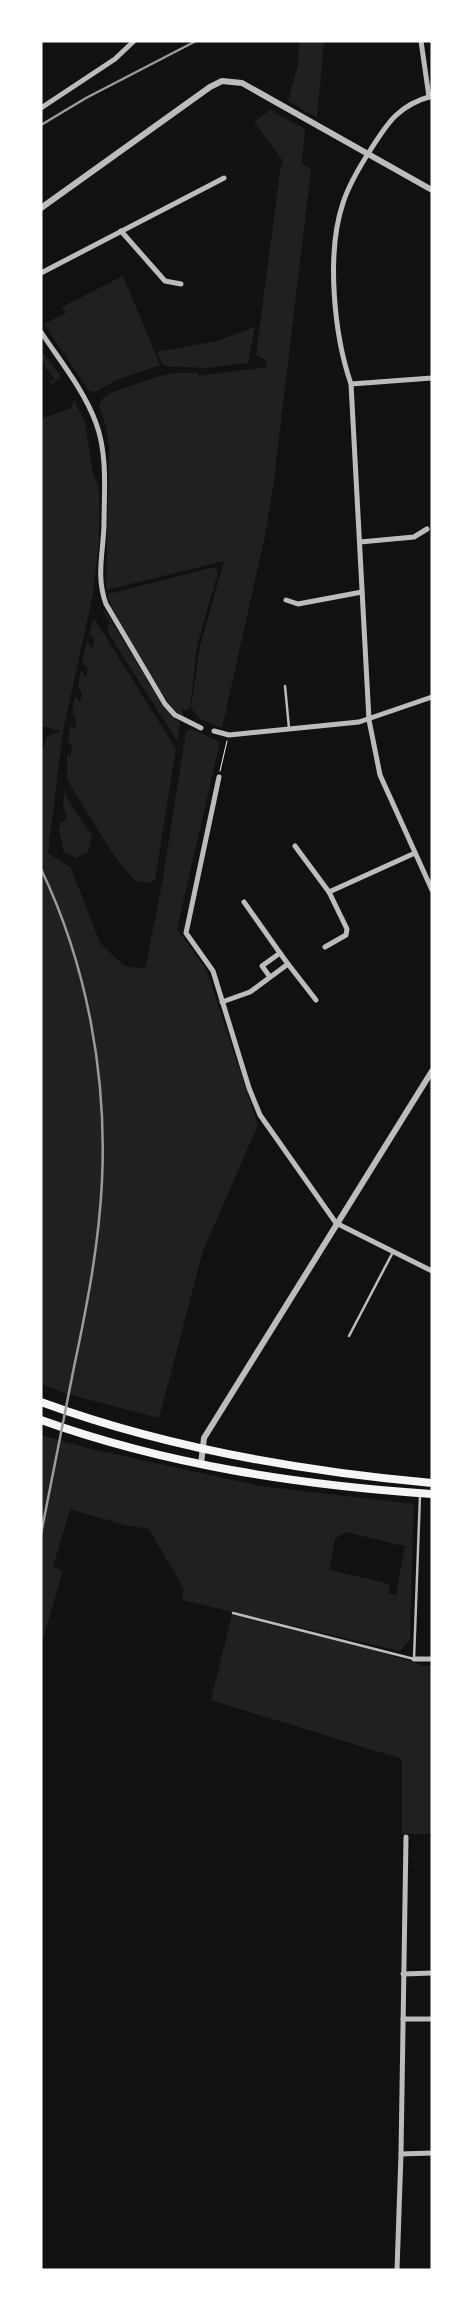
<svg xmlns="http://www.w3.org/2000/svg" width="473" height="2311" font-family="'Source Sans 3',sans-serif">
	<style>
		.green { fill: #202020; fill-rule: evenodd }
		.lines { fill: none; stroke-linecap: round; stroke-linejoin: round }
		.path { stroke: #f5f5f5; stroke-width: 1 }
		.service { stroke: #bcbcbc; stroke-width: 2.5 }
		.minor { stroke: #bcbcbc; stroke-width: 5 }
		.tertiary { stroke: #bcbcbc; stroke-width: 6 }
		.primary { stroke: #f5f5f5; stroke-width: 8 }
		.rail { stroke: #9a9a9a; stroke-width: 2.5 }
	</style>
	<rect width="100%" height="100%" fill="#111"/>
	<g class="green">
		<polygon points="299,41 324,41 317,118 288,101 298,65"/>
		<polygon points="270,110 305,129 302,163 311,170 273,488 266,531 222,728 200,719 191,708 200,646 224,561 106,590 109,447 106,426 99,406 102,399 110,393 156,377 174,373 197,373 198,376 267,367 266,360 256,355 280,172 283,161 254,122"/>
		<polygon points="123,276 160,365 117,380 95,392 89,391 44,324 66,313 62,307"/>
		<polygon points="255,327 248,363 205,368 164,366 157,352 217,341"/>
		<polygon points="41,350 61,377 52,384 49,382 54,379 41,360"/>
		<polygon points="74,400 85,422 93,473 99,488 99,541 93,594 63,731 48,853 71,868 100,943 124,966 145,969 162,884 186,731 192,729 220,742 177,929 206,969 258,1125 203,1251 159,1418 67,1394 41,1384 41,754 47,736 62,731 41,726 41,419 71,408"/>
		<path d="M214 567 218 572 197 646 190 707 186 711 182 709 184 717C178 714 174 710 170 704 158 688 107 609 108 594Z"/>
		<polygon points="104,609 163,706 180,723 177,741 109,634 107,627 110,623 103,611"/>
		<polygon points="94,618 176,749 155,880 149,883 134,880 113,854 67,780 67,753 70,757 72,748 68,739 71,725 75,729 76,720 72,712 75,697 80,702 82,694 78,685 81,670 86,677 88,669 82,661 87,641 92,648 94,640 89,633"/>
		<polygon points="65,790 69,801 92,836 88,852 76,858 64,852 59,830 61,821 63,822 67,817 63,806"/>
		<path d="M41 1435 87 1448 260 1486 414 1504 410 1640 400 1651 182 1600 184 1589 149 1529 124 1525 70 1509 53 1567 63 1571 41 1646ZM345 1532 405 1546 396 1595 388 1594 390 1585 383 1582 329 1570 335 1539Z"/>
		<polygon points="232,1615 378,1651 425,1666 432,1666 432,1834 402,1834 402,1759 211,1700"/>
	</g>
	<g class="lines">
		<polyline class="path" points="220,771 227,741"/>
		<g class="service">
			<polyline points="285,686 289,728"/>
			<polyline points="349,1336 393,1252"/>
			<polyline points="233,1613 414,1659 420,1495"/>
		</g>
		<g class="minor">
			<polyline points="421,41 429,97"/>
			<path d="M432 96C399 105 388 122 371 149 360 166 349 184 343 203 326 253 334 335 351 384L369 720 380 775 432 890"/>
			<polyline points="41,108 115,59 134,41"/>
			<polyline points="121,231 165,281 181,284"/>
			<polyline points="41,273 224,178"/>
			<path d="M41 332C60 361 84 390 96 423 108 455 104 493 104 525 103 554 96 577 106 604L165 704 175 715 201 728"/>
			<polyline points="351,384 432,378"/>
			<polyline points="360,542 414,537 427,529"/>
			<polyline points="286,600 298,604 362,592"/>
			<polyline points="214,731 229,735 359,722 432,697"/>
			<polyline points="219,777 186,933 213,971 249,1088 260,1115 336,1223 432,1271"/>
			<polyline points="295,846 329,892 347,929 346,935 325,947"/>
			<polyline points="329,892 415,853"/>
			<polyline points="244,902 280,953"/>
			<polyline points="288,964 316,1000"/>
			<polyline points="222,1002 250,992 288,964 280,953 262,966 270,977"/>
			<polyline points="414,1659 432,1659"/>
			<polyline points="403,1974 432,1973"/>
			<polyline points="403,2019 432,2019"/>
			<polyline points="401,2154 432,2153"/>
			<polyline points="397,2270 401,2154 406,1837"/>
		</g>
		<g class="tertiary">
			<polyline points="41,208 210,87 222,81 242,83 432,190"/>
			<polyline points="201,1464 204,1438 432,1071"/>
		</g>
		<g class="primary">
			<path d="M41 1402C166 1448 299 1471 432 1483"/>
			<path d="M41 1420C167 1465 299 1485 432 1494"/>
		</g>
		<g class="rail">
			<polyline points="41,125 86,98 196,41"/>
			<path d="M41 869C87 965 107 1075 102 1181 99 1244 87 1306 74 1367 63 1423 52 1478 41 1534"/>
		</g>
	</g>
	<rect width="473" height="2311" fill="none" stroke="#ffffff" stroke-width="85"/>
</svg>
